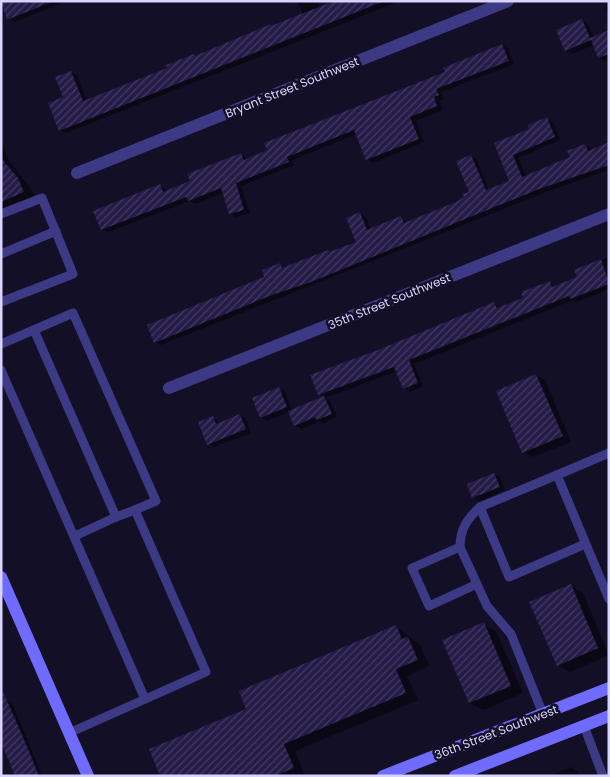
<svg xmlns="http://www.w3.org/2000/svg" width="610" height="777" font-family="Poppins,sans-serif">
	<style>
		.shadow { fill: #0007 }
		.building { fill: url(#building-hatch) }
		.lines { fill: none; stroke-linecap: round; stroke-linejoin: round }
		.lane { stroke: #3d3a85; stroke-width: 9 }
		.street { stroke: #3d3a85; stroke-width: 12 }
		.secondary { stroke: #6f6bff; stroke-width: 12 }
		.labels { text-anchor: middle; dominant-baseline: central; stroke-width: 5; stroke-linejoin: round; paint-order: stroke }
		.street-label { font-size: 12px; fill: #d9d4ff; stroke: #130f26 }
	</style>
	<defs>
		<pattern id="building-hatch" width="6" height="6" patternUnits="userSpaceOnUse" patternTransform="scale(1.25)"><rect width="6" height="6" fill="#241b47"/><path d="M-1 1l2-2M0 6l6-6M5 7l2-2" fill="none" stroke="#433b63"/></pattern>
	</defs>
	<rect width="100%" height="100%" fill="#130f26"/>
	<g class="shadow">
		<polygon points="5,1 67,1 14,22 8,19"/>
		<polygon points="297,1 317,1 320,8 337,1 400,1 66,133 60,130 65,97 71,72 77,75 87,101 168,68 194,55 196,56 303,14"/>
		<polygon points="609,6 609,18 605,8"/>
		<polygon points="582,20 588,24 594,38 609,36 609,60 605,61 599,58 594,45 572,54 566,50"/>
		<polygon points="502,45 508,49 514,64 441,92 444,99 439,101 443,110 416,121 424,142 373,163 367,159 357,134 292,160 294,165 241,186 250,213 236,217 231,214 224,192 195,204 189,201 108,232 102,229 160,186 167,191 191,181 241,154 247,159 446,72"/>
		<polygon points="547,119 553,122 560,140 518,158 526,176 571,157 585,145 592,150 609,143 609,170 546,192 161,345 155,342 266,277 279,265 286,268 328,251 331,253 358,242 360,213 366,217 371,230 401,218 408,223 457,203 470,192 471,156 477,160 489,190 510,182 495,144 531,130"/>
		<polygon points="1,142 9,161 30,187 36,199 21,205 4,219 1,217"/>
		<polygon points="609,257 609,289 577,302 573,300 414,364 423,386 410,392 404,388 397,371 325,398 330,401 337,417 324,423 320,421 301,429 295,425 289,412 267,421 261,417 279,389 285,392 292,410 325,397 319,394 379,351 494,303 501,308 525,298 550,282 556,286 579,278 575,270"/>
		<polygon points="536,375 545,380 571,442 533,457 523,452"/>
		<polygon points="240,415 246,419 251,433 214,447 208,444 212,417 220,423"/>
		<polygon points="494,474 500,477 505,490 480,501 473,497"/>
		<polygon points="571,586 583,593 609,655 570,672 558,665"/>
		<polygon points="484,624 496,631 523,693 483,710 470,703 444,640"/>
		<polygon points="396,627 420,645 429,666 407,676 418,700 295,751 305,775 161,776 248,709"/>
		<polygon points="1,686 7,700 12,703 42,776 16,776 1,739"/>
		<polygon points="571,767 577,771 579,776 549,776"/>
	</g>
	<g class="building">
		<polygon points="1,1 51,1 51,2 7,20"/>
		<polygon points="334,1 382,2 59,131 48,103 63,97 55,77 71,71 83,101 167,68 166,65 194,54 195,56 271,24 271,26"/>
		<polygon points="582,19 590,38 609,30 609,54 598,58 591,40 565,51 556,30"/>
		<polygon points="502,44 509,61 436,89 439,95 434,97 437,106 410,117 419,139 366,160 354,130 287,157 289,162 236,183 244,210 229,214 221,188 188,201 186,197 101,230 93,211 160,184 163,192 190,181 187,174 241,153 244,160 267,150 264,143 445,72 443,68"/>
		<polygon points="547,117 555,137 513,155 522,177 570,157 567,151 585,144 588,151 609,142 609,165 539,189 311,282 272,295 154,343 147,325 264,277 262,270 280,263 282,268 328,250 329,252 356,242 346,218 360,212 367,230 401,216 404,223 456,202 464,197 462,194 469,192 456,161 471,155 486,190 509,181 494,143 529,129 528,125"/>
		<polygon points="1,158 18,178 24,192 1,202"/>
		<polygon points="601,259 609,284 570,299 569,296 409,360 418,383 403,389 394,367 318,395 310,375 378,350 494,302 497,308 523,298 521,292 550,281 552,287 577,277 574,270"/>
		<polygon points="536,374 563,436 522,453 496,391"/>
		<polygon points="279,387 287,407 260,418 252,398"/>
		<polygon points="324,396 332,414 317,420 315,417 294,426 288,411"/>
		<polygon points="240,414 246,429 207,445 198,422 213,416 216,424"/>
		<polygon points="494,473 500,487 472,498 467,484"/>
		<polygon points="571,584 598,648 557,666 529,602"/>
		<polygon points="484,622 511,686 469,703 442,640"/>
		<polygon points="396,625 402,639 408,637 418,660 396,669 406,693 284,744 294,768 274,776 160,776 149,749 246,709 239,691"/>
		<polygon points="1,687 26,744 39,776 15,776 1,742"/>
	</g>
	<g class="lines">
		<g class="lane">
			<polyline points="1,214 42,198 73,274 1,302"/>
			<polyline points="1,254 56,231"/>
			<polyline points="34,330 116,517 75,536"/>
			<polyline points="1,344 73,313 156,501 135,510"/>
			<polyline points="1,370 145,699"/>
			<polyline points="557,475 609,453"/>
			<polyline points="585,544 509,577 480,507 557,475 609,599"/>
			<path d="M460 547C460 529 467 519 480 507"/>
			<polyline points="477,584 429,606 412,568 460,547 487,606 511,634 543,714"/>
			<polyline points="584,726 603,776"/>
			<polyline points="69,733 206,672 135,510 116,517"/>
		</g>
		<g class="street">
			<polyline points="77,173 508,1"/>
			<polyline points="169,388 609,214"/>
		</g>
		<g class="secondary">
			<polyline points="1,577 88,776"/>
			<polyline points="383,776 609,688"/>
			<polyline points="455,776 609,716"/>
		</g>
	</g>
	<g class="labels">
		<g class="street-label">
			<text transform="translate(292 87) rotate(-22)">Bryant Street Southwest</text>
			<text transform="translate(389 301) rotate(-22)">35th Street Southwest</text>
			<text transform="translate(496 732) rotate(-21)">36th Street Southwest</text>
		</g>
	</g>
	<rect width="610" height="777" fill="none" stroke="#d9d4ff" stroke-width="5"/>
</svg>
